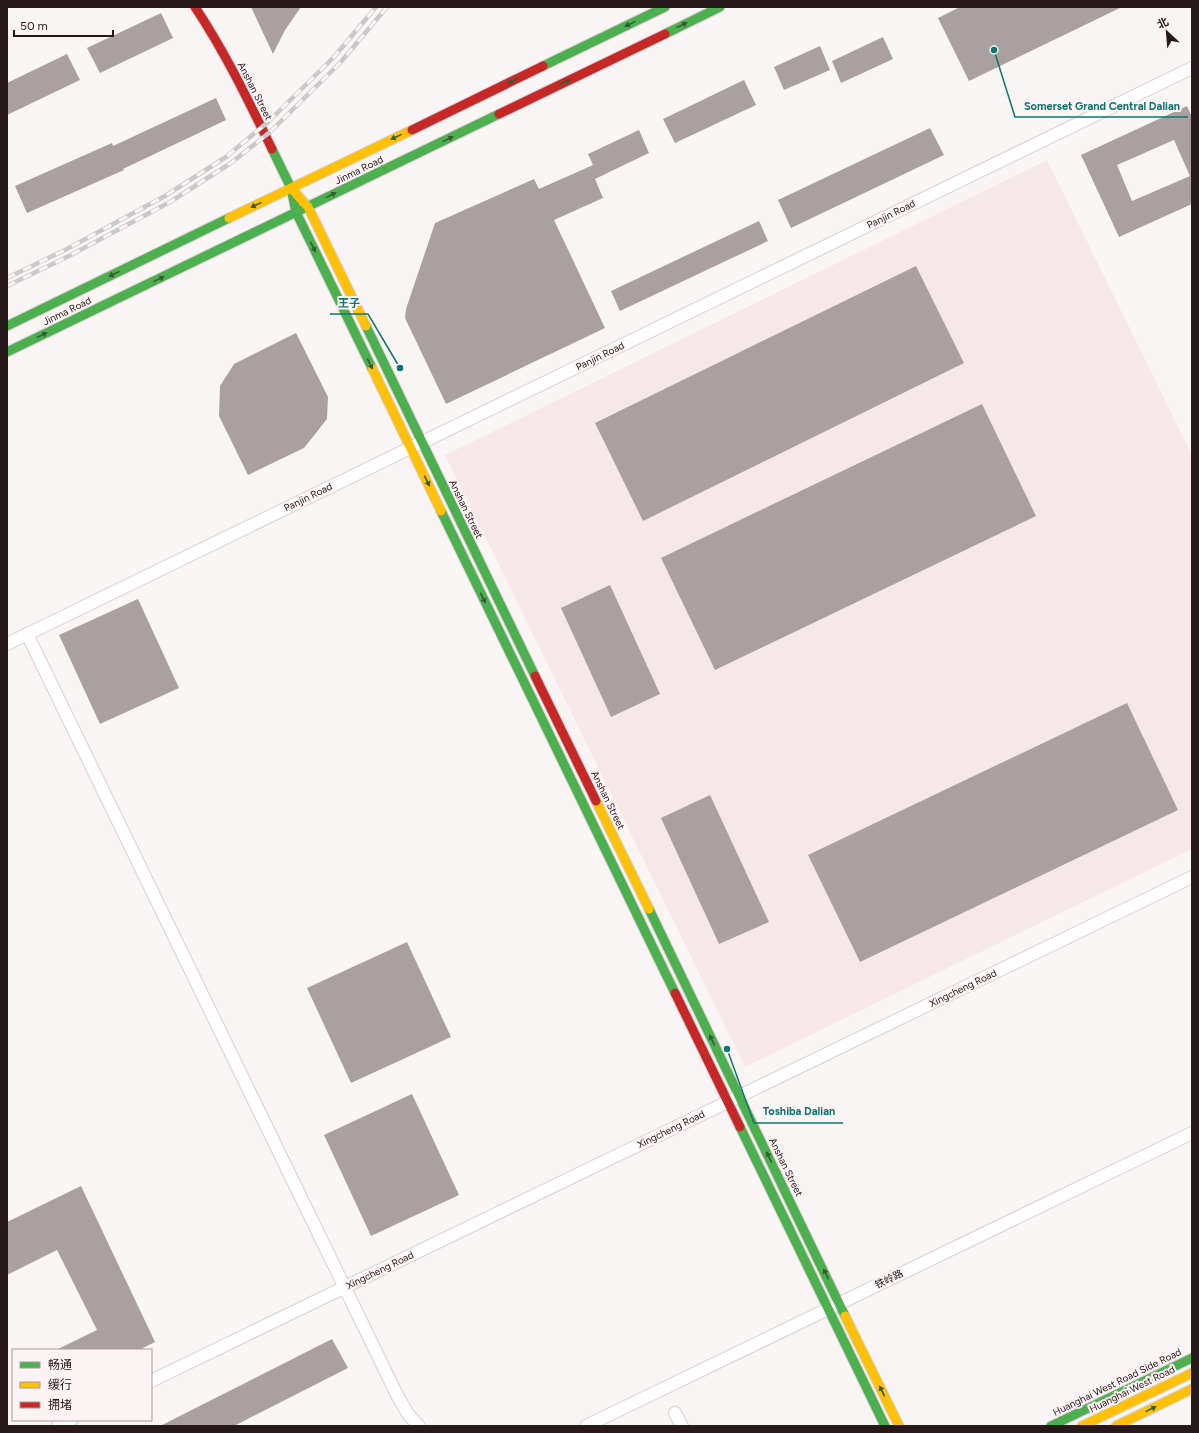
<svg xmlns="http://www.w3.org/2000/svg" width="1199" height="1433" font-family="Figtree,'Noto Sans SC',sans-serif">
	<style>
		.built { fill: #f6e8e9 }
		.building { fill: #aaa0a1; fill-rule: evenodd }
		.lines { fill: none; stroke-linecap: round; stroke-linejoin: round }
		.street-casing { stroke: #dad0d0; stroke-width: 14 }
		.fast-casing { stroke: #dad0d0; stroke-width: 11 }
		.slow-casing { stroke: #dad0d0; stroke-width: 11 }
		.jam-casing { stroke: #dad0d0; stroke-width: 11 }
		.street { stroke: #fefefe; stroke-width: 12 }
		.fast { stroke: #4caf50; stroke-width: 9 }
		.slow { stroke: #ffc107; stroke-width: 9 }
		.jam { stroke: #c62828; stroke-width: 9 }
		.rail-casing { stroke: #cac9c9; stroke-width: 4.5 }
		.rail { stroke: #fcf3f4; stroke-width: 3; stroke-dasharray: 9; stroke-linecap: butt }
		.oneway { fill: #385c32 }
		.labels { text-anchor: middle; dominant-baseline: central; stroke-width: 4; stroke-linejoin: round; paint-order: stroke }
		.street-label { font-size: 10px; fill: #271819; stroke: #fcf3f4 }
		.leader { fill: none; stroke: #0f766e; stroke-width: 1.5 }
		.callout-dot { fill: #0f766e; stroke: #fcf3f4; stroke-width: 1.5 }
		.callout-label { font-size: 11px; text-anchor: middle; font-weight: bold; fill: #0f766e; stroke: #fcf3f4; stroke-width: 4; stroke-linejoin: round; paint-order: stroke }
	</style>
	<rect width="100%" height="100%" fill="#faf5f5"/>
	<polygon class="built" points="1047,160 1192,455 1192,849 745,1067 445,455"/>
	<g class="building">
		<polygon points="251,7 301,7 285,30 273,54"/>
		<polygon points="960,7 1122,7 969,81 938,18"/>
		<polygon points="161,13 173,38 100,73 87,48"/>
		<polygon points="883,37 893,59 841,83 832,61"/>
		<polygon points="820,46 830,70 784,90 774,67"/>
		<polygon points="67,54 80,80 7,115 7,83"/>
		<polygon points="744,80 756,105 675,143 663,119"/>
		<polygon points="216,98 226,120 123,169 124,170 27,213 15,186 112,143 113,146"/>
		<path d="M1187 106 1192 117V204L1119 237 1081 155ZM1174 140 1190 176 1132 201 1117 165Z"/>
		<polygon points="930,128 944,155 791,228 778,200"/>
		<polygon points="639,130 649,153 595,179 603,198 554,220 605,328 446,404 405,318 406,309 435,223 534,179 539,189 593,165 588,154"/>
		<polygon points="759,221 768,241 620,311 611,291"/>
		<polygon points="916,266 964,363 643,521 595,423"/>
		<polygon points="296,333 328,397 327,419 304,448 248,475 219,416 220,386 234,364"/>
		<polygon points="982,404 1036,516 715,670 661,558"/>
		<polygon points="610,585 660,694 611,717 561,608"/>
		<polygon points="138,599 179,688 100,724 59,635"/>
		<polygon points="1127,703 1178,810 860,962 808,855"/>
		<polygon points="710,795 769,922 719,944 661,818"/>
		<polygon points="407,942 451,1037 351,1083 307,988"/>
		<polygon points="412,1094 459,1195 371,1236 324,1135"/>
		<polygon points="81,1186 155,1342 139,1350 56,1350 97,1330 57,1250 7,1275 7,1222"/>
		<polygon points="332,1339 348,1368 234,1426 160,1426"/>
	</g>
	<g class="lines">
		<defs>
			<g id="street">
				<polyline points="27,634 397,1395 408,1414 419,1426"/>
				<polyline points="7,644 1192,68"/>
				<polyline points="151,1381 1192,877"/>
				<polyline points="675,1413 682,1426"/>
				<polyline points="58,1426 71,1420"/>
				<polyline points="586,1426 1192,1133"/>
			</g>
			<g id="fast">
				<polyline points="665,34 720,7"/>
				<polyline points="543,66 665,7"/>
				<polyline points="272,149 291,188 296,212 372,368"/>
				<polyline points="7,326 229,218"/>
				<polyline points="366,326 535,676"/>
				<polyline points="7,352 499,114"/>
				<polyline points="441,511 675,993"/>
				<polyline points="649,909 845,1316"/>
				<polyline points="740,1127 885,1426"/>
				<polyline points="1051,1426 1192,1358"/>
			</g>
			<g id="slow">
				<polyline points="291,188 308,207 366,326"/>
				<polyline points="229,218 412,130"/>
				<polyline points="372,368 441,511"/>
				<polyline points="596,801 649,909"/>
				<polyline points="845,1316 899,1426"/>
				<polyline points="1082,1426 1192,1373"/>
				<polyline points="1116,1426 1192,1389"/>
			</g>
			<g id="jam">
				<path d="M195 7C225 52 248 100 272 149"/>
				<polyline points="499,114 665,34"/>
				<polyline points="412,130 543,66"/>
				<polyline points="535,676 596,801"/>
				<polyline points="675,993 740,1127"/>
			</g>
		</defs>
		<use href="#street" class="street-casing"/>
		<use href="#fast" class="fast-casing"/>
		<use href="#slow" class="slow-casing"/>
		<use href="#jam" class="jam-casing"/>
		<use href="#street" class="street"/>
		<use href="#fast" class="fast"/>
		<use href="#slow" class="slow"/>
		<use href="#jam" class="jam"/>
		<defs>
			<g id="rail">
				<polyline points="7,278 65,250 165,196 226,157 268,122 334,57 376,7"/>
				<polyline points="7,286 69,256 170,202 231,163 270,132 340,63 387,7"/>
			</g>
		</defs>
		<use href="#rail" class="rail-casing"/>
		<use href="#rail" class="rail"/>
	</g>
	<defs><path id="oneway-solid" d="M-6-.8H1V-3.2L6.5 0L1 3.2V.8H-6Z"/></defs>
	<g class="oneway">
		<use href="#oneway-solid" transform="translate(630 24) rotate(154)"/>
		<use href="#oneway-solid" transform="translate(682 25) rotate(-26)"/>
		<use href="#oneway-solid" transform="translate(513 81) rotate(154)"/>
		<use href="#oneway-solid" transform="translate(565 82) rotate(-26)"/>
		<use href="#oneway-solid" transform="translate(396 137) rotate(154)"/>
		<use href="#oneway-solid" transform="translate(448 139) rotate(-26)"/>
		<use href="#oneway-solid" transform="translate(331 195) rotate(-26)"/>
		<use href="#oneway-solid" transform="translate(256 205) rotate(154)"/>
		<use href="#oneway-solid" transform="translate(313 247) rotate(64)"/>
		<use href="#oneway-solid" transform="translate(114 274) rotate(154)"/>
		<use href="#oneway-solid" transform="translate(159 279) rotate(-26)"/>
		<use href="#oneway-solid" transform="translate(42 335) rotate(-26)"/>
		<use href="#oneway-solid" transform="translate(370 364) rotate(64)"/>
		<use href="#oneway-solid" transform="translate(427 481) rotate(64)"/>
		<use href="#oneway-solid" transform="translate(483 598) rotate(64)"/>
		<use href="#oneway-solid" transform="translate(712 1040) rotate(-116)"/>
		<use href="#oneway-solid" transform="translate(769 1157) rotate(-116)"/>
		<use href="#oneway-solid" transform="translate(826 1274) rotate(-116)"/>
		<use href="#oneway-solid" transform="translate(882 1391) rotate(-116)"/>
		<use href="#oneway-solid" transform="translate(1151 1409) rotate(-26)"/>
	</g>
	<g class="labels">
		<g class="street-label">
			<text transform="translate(255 91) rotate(63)">Anshan Street</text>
			<text transform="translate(359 170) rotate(-26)">Jinma Road</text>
			<text transform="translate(891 214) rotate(-26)">Panjin Road</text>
			<text transform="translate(67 311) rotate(-26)">Jinma Road</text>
			<text transform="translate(600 356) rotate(-26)">Panjin Road</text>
			<text transform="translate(308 497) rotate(-26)">Panjin Road</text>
			<text transform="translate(466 509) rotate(64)">Anshan Street</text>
			<text transform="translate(608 800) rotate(64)">Anshan Street</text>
			<text transform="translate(963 988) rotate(-26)">Xingcheng Road</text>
			<text transform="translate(671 1129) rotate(-26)">Xingcheng Road</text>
			<text transform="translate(786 1167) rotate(64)">Anshan Street</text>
			<text transform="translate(380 1270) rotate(-26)">Xingcheng Road</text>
			<text transform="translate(889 1279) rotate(-26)">铁岭路</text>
			<text transform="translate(1117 1382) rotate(-26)">Huanghai West Road Side Road</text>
			<text transform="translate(1132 1389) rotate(-26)">Huanghai West Road</text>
		</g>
	</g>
	<path class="leader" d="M994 50L1015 117H1188M400 368L368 314H330M727 1049L754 1123H843"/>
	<g class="callout-dot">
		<circle cx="994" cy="50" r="4"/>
		<circle cx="400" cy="368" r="4"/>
		<circle cx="727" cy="1049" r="4"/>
	</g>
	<g class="callout-label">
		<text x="1102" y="110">Somerset Grand Central Dalian</text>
		<text x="349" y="307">王子</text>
		<text x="799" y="1115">Toshiba Dalian</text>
	</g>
	<rect width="1199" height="1433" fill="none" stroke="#271819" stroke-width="16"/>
	<rect x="12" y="1349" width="140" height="72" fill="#fcf3f4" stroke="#a79b9c"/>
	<rect x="20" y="1362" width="20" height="6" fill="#4caf50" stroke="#a79b9c"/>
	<text x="48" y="1369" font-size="12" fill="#271819">畅通</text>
	<rect x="20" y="1382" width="20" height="6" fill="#ffc107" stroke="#a79b9c"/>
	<text x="48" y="1389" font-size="12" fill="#271819">缓行</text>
	<rect x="20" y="1402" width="20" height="6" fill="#c62828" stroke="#a79b9c"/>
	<text x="48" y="1409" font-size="12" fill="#271819">拥堵</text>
	<g transform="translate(1167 32) rotate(334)" stroke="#fcf3f4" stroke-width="3" paint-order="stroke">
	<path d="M0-3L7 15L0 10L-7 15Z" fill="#271819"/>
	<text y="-6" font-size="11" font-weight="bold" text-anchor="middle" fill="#271819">北</text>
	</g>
	<path d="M14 30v6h99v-6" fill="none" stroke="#271819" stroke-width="2"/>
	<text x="20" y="30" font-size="12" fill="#271819" stroke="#fcf3f4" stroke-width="3" paint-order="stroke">50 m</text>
</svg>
